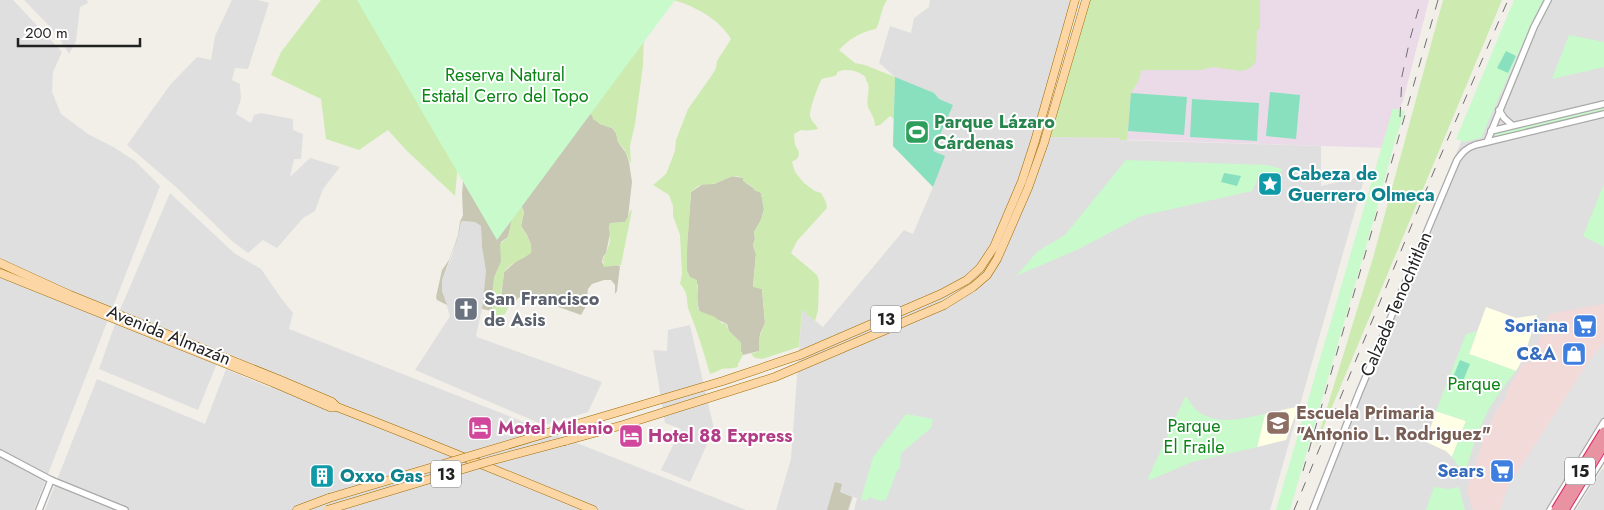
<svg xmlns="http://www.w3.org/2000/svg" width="1604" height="510" font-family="Jost,sans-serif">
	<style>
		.residential { fill: #e0dfdf }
		.commercial { fill: #f2dad9 }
		.industrial { fill: #ebdbe8 }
		.education { fill: #ffffe5 }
		.construction { fill: #c7c7b4 }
		.grass { fill: #cdebb0 }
		.park { fill: #c8facc }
		.pitch { fill: #88e0be }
		.parking { fill: #e2e2e2 }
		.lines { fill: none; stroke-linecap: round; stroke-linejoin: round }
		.minor-casing { stroke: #a9a9a9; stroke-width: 8 }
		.major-casing { stroke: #a06b00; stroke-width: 9 }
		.minor { stroke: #fff; stroke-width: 5.5 }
		.major { stroke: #fcd6a4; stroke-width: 8 }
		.rail { stroke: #707070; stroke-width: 1; stroke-dasharray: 10 10; stroke-linecap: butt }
		.major-bridge-casing { stroke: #a06b00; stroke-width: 9; stroke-linecap: butt }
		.highway-bridge-casing { stroke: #dc2a67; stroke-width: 11; stroke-linecap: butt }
		.major-bridge { stroke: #fcd6a4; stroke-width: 8 }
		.highway-bridge { stroke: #e892a2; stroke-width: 9 }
		.labels { text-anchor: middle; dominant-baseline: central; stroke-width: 4; stroke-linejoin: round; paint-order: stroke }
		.shield { fill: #fff; stroke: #646464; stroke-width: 1 }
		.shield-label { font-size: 16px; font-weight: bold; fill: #222 }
		.park-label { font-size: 18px; fill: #0c8416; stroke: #fff }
		.leisure-label { font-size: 18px; font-weight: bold; fill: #27864d; stroke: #fff; text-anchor: start }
		.culture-label { font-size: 18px; font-weight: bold; fill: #0d838f; stroke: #fff; text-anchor: start }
		.worship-label { font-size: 18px; font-weight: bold; fill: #5b616d; stroke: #fff; text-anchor: start }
		.street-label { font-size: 18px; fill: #222; stroke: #fff }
		.shop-label { font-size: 18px; font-weight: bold; fill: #366cbe; stroke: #fff; text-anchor: end }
		.education-label { font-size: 18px; font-weight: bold; fill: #785e54; stroke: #fff; text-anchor: start }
		.hotel-label { font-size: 18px; font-weight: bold; fill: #b23c85; stroke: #fff; text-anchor: start }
	</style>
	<rect width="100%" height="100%" fill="#f2efe9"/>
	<g class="residential">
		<polygon points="0,0 13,0 62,52 53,72 52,92 61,114 88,134 115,148 135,161 160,186 34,510 0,510"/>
		<polygon points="24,0 87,0 88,3 80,7 76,41 69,54 56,33"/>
		<polygon points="232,0 258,0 269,3 248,69 235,68 232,80 240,84 241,99 236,114 251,123 254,115 261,113 293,119 293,130 303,134 301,159 294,159 290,177 310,158 340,167 323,189 315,211 303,218 277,248 263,240 248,253 232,241 176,187 127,145 170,85 197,57 211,60 215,36"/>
		<polygon points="930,0 1077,0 1036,137 1121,138 1120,140 1321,146 1321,186 1365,176 1270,510 854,510 857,498 853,497 849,510 776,510 791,459 802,310 823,327 904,230 913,234 933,187 893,146 895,77 879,63 890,26 911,33 914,18 929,7"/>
		<polygon points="1534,0 1604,0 1604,418 1579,455 1545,510 1310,510 1344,420 1487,80"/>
		<polygon points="170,193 234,253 261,269 281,298 293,313 289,329 746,510 45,510 97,379 205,424 226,369 271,388 275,374 222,351 198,410 99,369 120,310"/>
		<polygon points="463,221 475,222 481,226 482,247 486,271 482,309 476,335 477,337 602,382 588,412 544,425 415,370 450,316 442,291 442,280 452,256 461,222"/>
		<polygon points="690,325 714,429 690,482 661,470 681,429 665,423 653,350 667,351 668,330"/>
		<polygon points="1602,469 1604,469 1604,510 1576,510"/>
	</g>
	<polygon class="commercial" points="1604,304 1604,415 1545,510 1473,510 1467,490 1486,432 1496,411 1508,394 1506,392 1524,362 1528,364 1533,356 1549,314"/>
	<polygon class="industrial" points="1089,0 1429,0 1403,101 1392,126 1386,148 1049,137"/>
	<g class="education">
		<polygon points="1486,307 1516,318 1537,315 1524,357 1516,371 1469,354"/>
		<polygon points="1296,407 1298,408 1286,440 1257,447 1265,414"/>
		<polygon points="1436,411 1466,421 1452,457 1446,451 1426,442"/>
	</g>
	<g class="construction">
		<polygon points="586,111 592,115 600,124 612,128 616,133 618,142 626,153 629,162 632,182 628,217 625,222 614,223 610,234 606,253 603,257 602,262 604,266 616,265 620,266 617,291 615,294 615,285 611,280 604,280 592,284 588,289 586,306 581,315 531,297 523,296 518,298 513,306 509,306 507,303 502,300 501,297 504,272 520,258 524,258 531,245 527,235 521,226 524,212 521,205"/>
		<polygon points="465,160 513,216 508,237 501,242 501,262 494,278 492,311 482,309 486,271 482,247 481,226 475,222 463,221 461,222 458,237 442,280 442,291 447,305 437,300 436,297 442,270 449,260 458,236 460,222 463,215 462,194"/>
		<polygon points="732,176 743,178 746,183 761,193 764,209 761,220 754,232 755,239 753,245 756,254 753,286 762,289 765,323 760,334 759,351 743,355 741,351 741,343 729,331 727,324 699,311 697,299 698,285 690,278 687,271 687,243 691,192 703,184 714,184"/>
		<polygon points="835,482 842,484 840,492 852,497 848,510 827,510"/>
	</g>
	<g class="grass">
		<polygon points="321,0 654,0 644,31 643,66 635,124 630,146 631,164 624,149 618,142 616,133 612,128 600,124 593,119 592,115 586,111 464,97 455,196 406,150 388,130 359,150 326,139 321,99 271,75 281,52"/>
		<path d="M673 0H887C881 8 881 20 876 29 861 32 849 39 839 50L855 63 865 65 895 77 894 119 890 116 880 125 875 126C875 118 871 114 868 107 866 99 870 91 868 83L866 81V78C862 72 847 68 840 71 834 73 840 73 834 76 831 78 826 77 822 79 819 82 809 111 810 116 811 121 816 124 818 129 812 130 807 131 801 130L794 134 795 145 799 152 798 158 792 162 795 172 804 183 815 191 821 193 826 202 827 208 797 241 791 253 817 275 819 281 818 310 815 321 802 310 799 347 762 359 755 358 751 354 759 351V338L765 323 762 289 753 287 756 254 753 245 755 239 754 232 761 220 764 209 761 193 754 190 753 187 743 181V178C732 173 726 180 716 183 705 187 703 180 691 192L687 251V271L690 277 697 280 698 309 699 311 715 317 723 324 725 322 729 331 741 343V351L743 355 738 364V367C732 369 727 368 722 369 718 371 714 373 710 374 704 354 698 333 690 313 685 302 690 294 680 284L682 274 680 235 673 216V206L669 195 653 185 666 174 675 151 676 140 688 109 712 75 716 68 717 61 731 39C719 19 695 6 673 0Z"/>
		<polygon points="1089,0 1260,0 1260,29 1257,30 1256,62 1250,68 1246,70 1241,71 1213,67 1201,70 1145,70 1141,71 1139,80 1131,93 1127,140 1119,140 1120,138 1049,137"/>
		<polygon points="1443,0 1502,0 1314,450 1373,258"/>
		<path d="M521 206 524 212 521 226C526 234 533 243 531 253 522 260 511 262 504 272 504 281 500 291 501 299L509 306 505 314 497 316 492 311 494 278 501 262 500 244 508 237 513 216Z"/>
		<path d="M632 210 621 265 604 267 603 259C606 253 611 243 610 235 609 230 608 228 610 223L625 222 628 217 630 211Z"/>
	</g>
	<g class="park">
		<polygon points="357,0 675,0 497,240"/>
		<polygon points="1514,0 1543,0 1532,22 1481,138 1464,142 1456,139"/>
		<polygon points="1569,35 1604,42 1604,67 1552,79"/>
		<polygon points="1603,107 1604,112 1497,137 1495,135 1495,132"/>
		<polygon points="1393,108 1405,111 1394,144 1377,208 1290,510 1276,510"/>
		<polygon points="1126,160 1267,165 1282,169 1280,173 1258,178 1252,191 1141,216 1079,249 1016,276 1038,251 1065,235"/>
		<polygon points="1604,184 1604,247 1583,236"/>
		<path d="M1477 331 1469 354 1516 371C1505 385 1493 400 1485 417 1476 434 1471 454 1465 473L1462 471 1452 457 1466 421 1436 411 1466 334Z"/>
		<path d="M1185 397H1187C1203 429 1237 420 1265 414L1257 447 1192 462 1150 480 1148 478Z"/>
		<polygon points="906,414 933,419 931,428 901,453 900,469 898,469 886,500 880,501 869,497 867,501 861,499 873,457"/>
		<polygon points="1434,487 1449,489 1459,487 1465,510 1426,510"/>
	</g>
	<g class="pitch">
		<polygon points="1506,51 1516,56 1508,73 1497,68"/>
		<polygon points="895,77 934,93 939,99 953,105 933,151 945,156 933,187 893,146"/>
		<polygon points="1270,92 1300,95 1296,139 1266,136"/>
		<polygon points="1131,93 1187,97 1184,135 1128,131"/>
		<polygon points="1192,99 1259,103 1257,141 1190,137"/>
		<polygon points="1224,173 1241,176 1237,186 1221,182"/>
		<polygon points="1460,360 1470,364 1463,381 1453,377"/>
	</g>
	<polygon class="parking" points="1604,343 1604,415 1545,510 1500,510 1507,488 1589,361"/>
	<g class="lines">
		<defs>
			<g id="minor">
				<polyline points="1499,110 1504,118 1512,125"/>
				<polyline points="1491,131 1604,104"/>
				<polyline points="1487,142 1534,27 1548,0"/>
				<polyline points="0,453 51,480 125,510"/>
				<polyline points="39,510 51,480"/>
				<path d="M1313 510 1359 393 1457 160C1462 153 1466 148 1475 145L1604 114"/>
				<polyline points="1550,510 1604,422"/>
				<polyline points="1570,510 1604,456"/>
			</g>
			<g id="major">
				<polyline points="0,263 70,295 280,380 332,402 337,407"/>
				<path d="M0 273 279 385 330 407H337C423 440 508 475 593 510"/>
				<polyline points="564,428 723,381 800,355 941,294 967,280 980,268 994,247 1022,181 1035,141 1075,0"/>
				<polyline points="565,441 623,425 775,377 944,305 973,287 987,275 997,259 1028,188 1044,143 1086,0"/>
				<polyline points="297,510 329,498"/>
			</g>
		</defs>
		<use href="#minor" class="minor-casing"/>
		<use href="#major" class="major-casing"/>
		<use href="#minor" class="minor"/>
		<use href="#major" class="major"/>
		<g class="rail">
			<polyline points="1400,117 1402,76 1410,39 1421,0"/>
			<polyline points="1303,471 1438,0"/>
			<polyline points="1294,510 1434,171 1508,0"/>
		</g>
		<defs>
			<g id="major-bridge">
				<polyline points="329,498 564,428"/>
				<polyline points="327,510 490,461 565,441"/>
			</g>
			<g id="highway-bridge">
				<polyline points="1556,510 1604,432"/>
				<polyline points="1564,510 1604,444"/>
			</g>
		</defs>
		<use href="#major-bridge" class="major-bridge-casing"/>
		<use href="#highway-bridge" class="highway-bridge-casing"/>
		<use href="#major-bridge" class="major-bridge"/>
		<use href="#highway-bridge" class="highway-bridge"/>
	</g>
	<defs>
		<symbol id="stadium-square" viewBox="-11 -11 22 22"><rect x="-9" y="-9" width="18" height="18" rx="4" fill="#2e9e5b" stroke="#fff"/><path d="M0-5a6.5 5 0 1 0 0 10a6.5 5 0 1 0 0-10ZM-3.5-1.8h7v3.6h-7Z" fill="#fff"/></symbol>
		<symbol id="sight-square" viewBox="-11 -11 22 22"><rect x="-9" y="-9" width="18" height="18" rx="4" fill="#0f9aa8" stroke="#fff"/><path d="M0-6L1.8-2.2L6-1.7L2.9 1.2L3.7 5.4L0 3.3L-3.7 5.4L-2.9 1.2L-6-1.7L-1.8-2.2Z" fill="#fff"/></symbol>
		<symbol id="church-square" viewBox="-11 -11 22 22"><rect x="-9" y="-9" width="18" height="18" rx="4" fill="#6b7280" stroke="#fff"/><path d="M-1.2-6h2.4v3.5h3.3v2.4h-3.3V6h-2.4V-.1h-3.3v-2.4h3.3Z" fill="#fff"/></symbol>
		<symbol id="supermarket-square" viewBox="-11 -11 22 22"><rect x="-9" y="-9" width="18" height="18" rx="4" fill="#3f7fe0" stroke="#fff"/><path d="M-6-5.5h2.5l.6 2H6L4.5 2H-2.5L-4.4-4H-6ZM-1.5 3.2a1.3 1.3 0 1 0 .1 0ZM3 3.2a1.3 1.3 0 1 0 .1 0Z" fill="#fff"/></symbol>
		<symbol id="shop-square" viewBox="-11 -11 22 22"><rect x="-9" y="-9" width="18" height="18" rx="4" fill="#3f7fe0" stroke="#fff"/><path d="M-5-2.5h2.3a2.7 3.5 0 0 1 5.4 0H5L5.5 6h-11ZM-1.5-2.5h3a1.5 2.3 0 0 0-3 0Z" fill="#fff"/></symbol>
		<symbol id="school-square" viewBox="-11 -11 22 22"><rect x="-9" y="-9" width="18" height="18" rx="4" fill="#8d6e63" stroke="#fff"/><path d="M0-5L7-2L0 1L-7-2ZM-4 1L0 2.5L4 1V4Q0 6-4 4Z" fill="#fff"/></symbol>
		<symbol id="hotel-square" viewBox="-11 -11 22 22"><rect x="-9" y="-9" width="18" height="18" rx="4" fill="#d1479c" stroke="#fff"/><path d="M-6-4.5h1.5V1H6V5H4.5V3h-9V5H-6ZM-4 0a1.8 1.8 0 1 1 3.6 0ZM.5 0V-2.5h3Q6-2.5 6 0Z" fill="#fff"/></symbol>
		<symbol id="building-square" viewBox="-11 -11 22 22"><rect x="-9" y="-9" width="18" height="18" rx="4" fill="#0f9aa8" stroke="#fff"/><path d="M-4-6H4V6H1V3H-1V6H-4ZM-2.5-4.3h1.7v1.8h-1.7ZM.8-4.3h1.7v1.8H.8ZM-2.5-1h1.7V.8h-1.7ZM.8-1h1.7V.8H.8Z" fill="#fff"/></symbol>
	</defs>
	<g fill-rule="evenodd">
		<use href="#stadium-square" x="903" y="118" width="28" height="28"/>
		<use href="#sight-square" x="1256" y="170" width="28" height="28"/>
		<use href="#church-square" x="452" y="295" width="28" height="28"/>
		<use href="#supermarket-square" x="1571" y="312" width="28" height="28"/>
		<use href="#shop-square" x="1560" y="340" width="28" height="28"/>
		<use href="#school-square" x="1264" y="409" width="28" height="28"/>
		<use href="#hotel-square" x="466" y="414" width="28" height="28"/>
		<use href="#hotel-square" x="617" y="422" width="28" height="28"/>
		<use href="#supermarket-square" x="1488" y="457" width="28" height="28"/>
		<use href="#building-square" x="308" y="462" width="28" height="28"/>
	</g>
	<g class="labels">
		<g class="shield">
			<rect x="871" y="305.5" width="30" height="27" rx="4"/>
			<rect x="1565" y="457.5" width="30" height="27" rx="4"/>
			<rect x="431" y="460.5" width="30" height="27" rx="4"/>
		</g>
		<g class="shield-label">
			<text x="886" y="319">13</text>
			<text x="1580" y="471">15</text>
			<text x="446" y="474">13</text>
		</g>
		<g class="park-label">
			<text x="505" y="75">Reserva Natural<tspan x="505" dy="21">Estatal Cerro del Topo</tspan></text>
			<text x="1474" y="384">Parque</text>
			<text x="1194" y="426">Parque<tspan x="1194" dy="21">El Fraile</tspan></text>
		</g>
		<g class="leisure-label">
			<text x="934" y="122">Parque Lázaro<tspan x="934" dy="21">Cárdenas</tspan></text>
		</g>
		<g class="culture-label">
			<text x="1288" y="174">Cabeza de<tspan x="1288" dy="21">Guerrero Olmeca</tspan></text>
			<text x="340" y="476">Oxxo Gas</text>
		</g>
		<g class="worship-label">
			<text x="484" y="299">San Francisco<tspan x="484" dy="21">de Asis</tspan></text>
		</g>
		<g class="street-label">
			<text transform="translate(1396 304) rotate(-67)">Calzada Tenochtitlan</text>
			<text transform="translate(169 335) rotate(22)">Avenida Almazán</text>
		</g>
		<g class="shop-label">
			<text x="1568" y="326">Soriana</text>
			<text x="1556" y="354">C&amp;A</text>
			<text x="1484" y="471">Sears</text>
		</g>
		<g class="education-label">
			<text x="1296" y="413">Escuela Primaria<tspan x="1296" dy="21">"Antonio L. Rodriguez"</tspan></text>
		</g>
		<g class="hotel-label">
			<text x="498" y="428">Motel Milenio</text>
			<text x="648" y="436">Hotel 88 Express</text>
		</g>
	</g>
	<path d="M18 38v8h122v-8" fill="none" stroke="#222222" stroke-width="2.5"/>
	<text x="25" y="38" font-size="15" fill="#222222" stroke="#ffffff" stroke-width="4" paint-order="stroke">200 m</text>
</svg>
